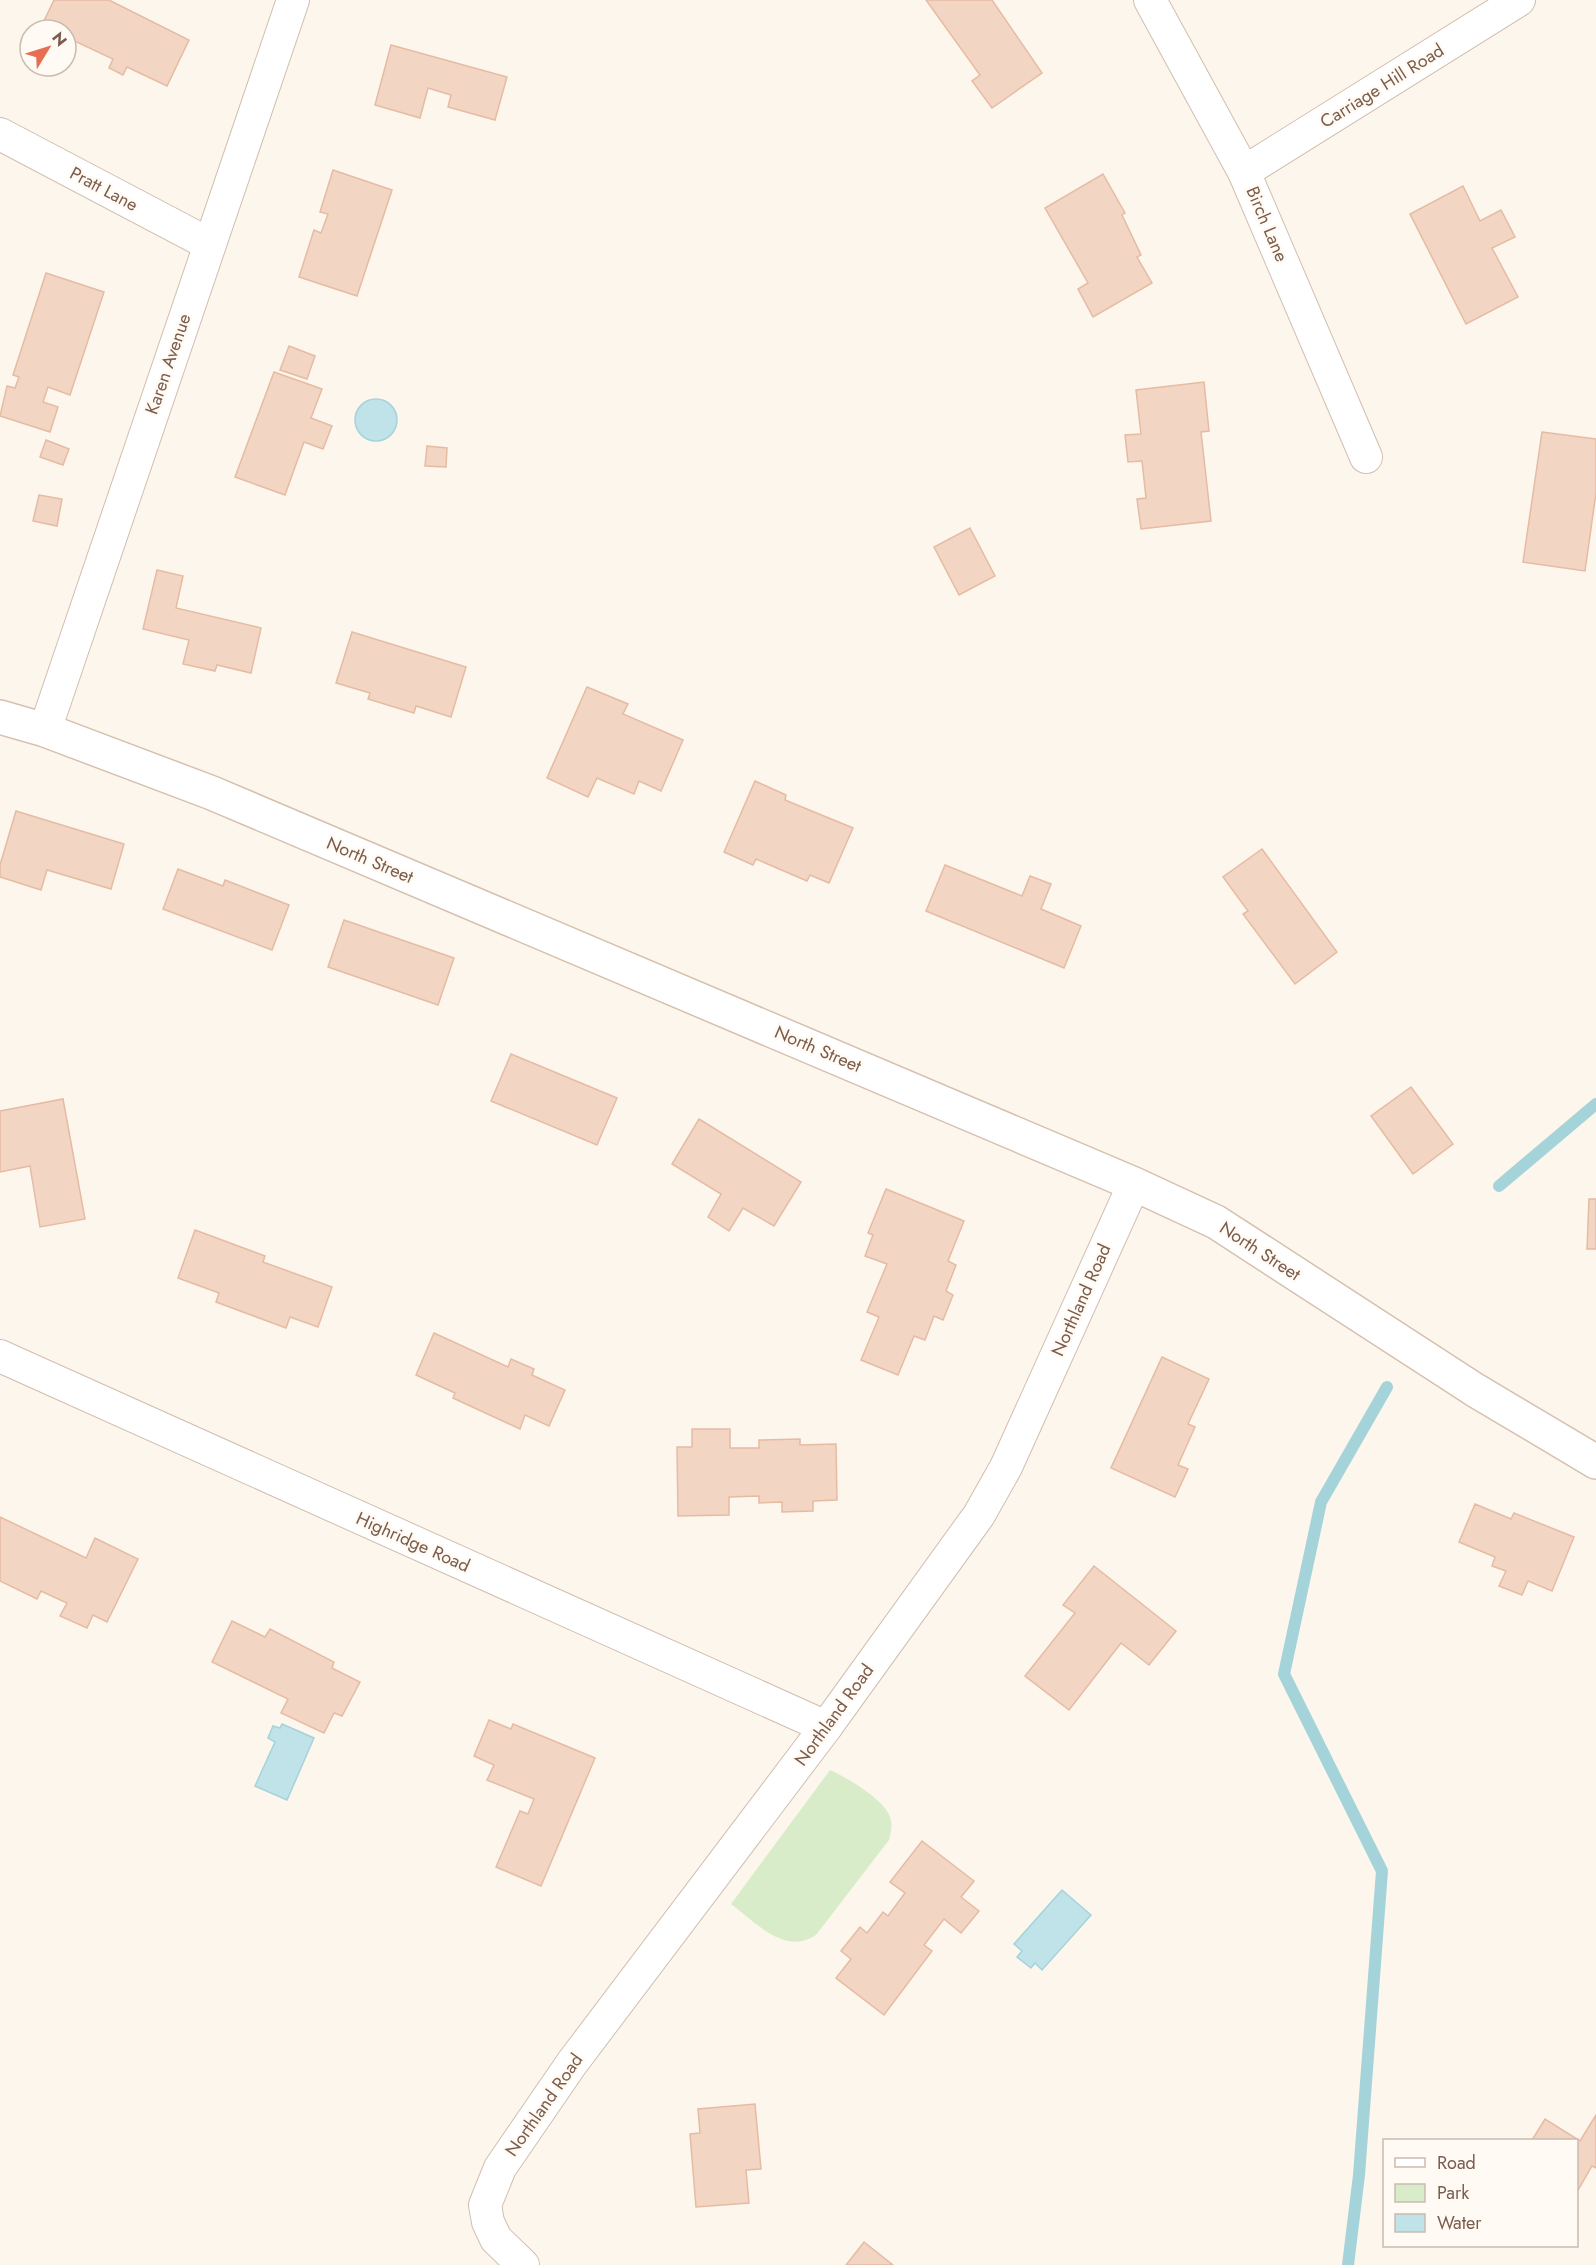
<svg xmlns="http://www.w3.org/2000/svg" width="1596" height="2265" font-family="Jost,sans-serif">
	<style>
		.green { fill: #d8ecc9 }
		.water { fill: #bfe3e8; stroke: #a5d3da; stroke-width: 1.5 }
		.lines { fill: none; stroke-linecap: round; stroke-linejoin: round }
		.stream { stroke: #a5d3da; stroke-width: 12 }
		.building { fill: #f3d5c3; stroke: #e6bba3; stroke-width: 1.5 }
		.street-casing { stroke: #d1beb0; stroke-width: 34 }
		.secondary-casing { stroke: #d6c0b0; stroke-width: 36 }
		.street { stroke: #fff; stroke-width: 32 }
		.secondary { stroke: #fff; stroke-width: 33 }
		.labels { text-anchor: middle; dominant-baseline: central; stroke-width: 5; stroke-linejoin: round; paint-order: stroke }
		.street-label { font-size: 18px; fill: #7a5c4d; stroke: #fffaf3 }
	</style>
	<rect width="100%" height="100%" fill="#fdf6ec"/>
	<path class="green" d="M830 1770C846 1777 885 1800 890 1817 893 1825 891 1832 889 1840L816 1935C785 1956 755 1922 731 1904Z"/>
	<g class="water">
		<circle cx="376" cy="420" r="21"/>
		<polygon points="282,1724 314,1738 287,1800 255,1786 275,1742 268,1738 273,1726 280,1728"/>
		<polygon points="1062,1890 1091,1915 1042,1970 1035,1963 1031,1968 1017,1957 1022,1951 1014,1944"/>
	</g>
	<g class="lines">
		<g class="stream">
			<polyline points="1499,1186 1596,1104"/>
			<polyline points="1348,2265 1359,2175 1382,1871 1284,1674 1321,1502 1387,1387"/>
		</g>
	</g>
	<g class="building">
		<polygon points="54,0 109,0 189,40 167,86 127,67 123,75 109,68 113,59 66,37 66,30 52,30 42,25"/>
		<polygon points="926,0 992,0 1042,73 992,108 972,81 980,75"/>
		<polygon points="391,45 507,77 495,120 448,107 451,95 428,88 420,118 375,105"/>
		<polygon points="333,170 392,190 357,296 299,277 314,230 321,233 328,214 320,212"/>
		<polygon points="1103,174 1125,213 1122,215 1141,255 1137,257 1152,283 1093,317 1078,289 1088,283 1045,208"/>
		<polygon points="1463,186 1480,221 1501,210 1515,237 1492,248 1518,297 1466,324 1410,214"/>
		<polygon points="46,273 104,292 70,395 48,387 43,402 58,407 50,432 0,416 7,386 15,388 19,377 13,375"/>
		<polygon points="289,346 315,356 307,379 280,370"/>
		<polygon points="274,372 322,389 311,418 332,426 323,449 304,442 285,495 235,477"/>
		<polygon points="1204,382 1209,431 1201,432 1211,521 1141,529 1137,499 1146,498 1142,461 1128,462 1125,435 1141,434 1136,390"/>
		<polygon points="1542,432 1596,439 1596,493 1585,571 1523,562"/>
		<polygon points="46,440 69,449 63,465 40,457"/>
		<polygon points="427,446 447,448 446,467 425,466"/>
		<polygon points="39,495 62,499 57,526 33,521"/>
		<polygon points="970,528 995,576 959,595 934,547"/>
		<polygon points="157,570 183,576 176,608 261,628 251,673 217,665 215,671 183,664 189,640 143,629"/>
		<polygon points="352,632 466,667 451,717 416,706 414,713 368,699 370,693 336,683"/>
		<polygon points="587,687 628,704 623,714 683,740 661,791 639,781 634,794 597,778 588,797 547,778"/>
		<polygon points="755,781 786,795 785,800 853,828 829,883 810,875 807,881 756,859 753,865 724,852"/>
		<polygon points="16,811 124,844 111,889 47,870 41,890 0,877 0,865"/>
		<polygon points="1262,849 1337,952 1295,984 1243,914 1248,911 1223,877"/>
		<polygon points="945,865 1022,896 1030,876 1051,884 1041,909 1081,926 1064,968 926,911"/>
		<polygon points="178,869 223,886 225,880 289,905 272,950 163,909"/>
		<polygon points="344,920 454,958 438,1005 328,967"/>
		<polygon points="511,1054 617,1098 597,1145 491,1101"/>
		<polygon points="1411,1087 1453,1144 1413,1174 1371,1116"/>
		<polygon points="63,1099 85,1219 40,1227 30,1166 0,1172 0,1111"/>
		<polygon points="699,1119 801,1182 774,1226 743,1208 729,1231 708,1217 721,1194 672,1164"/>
		<polygon points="886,1189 964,1221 948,1261 956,1265 946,1291 953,1295 943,1320 934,1316 925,1340 914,1336 898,1375 861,1360 879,1317 867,1312 887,1264 865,1256 873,1235 868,1233"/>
		<polygon points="1589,1199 1596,1199 1596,1249 1587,1249"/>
		<polygon points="195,1230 265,1256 263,1262 332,1287 318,1327 290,1317 286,1328 216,1302 219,1293 178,1278"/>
		<polygon points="434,1333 508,1367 511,1359 534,1369 532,1375 565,1390 549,1426 525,1415 520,1429 453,1398 455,1393 416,1375"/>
		<polygon points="1162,1357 1209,1379 1188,1424 1195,1427 1178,1465 1188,1469 1175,1497 1111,1468"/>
		<polygon points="692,1429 730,1429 730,1448 759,1448 759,1440 800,1439 800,1445 836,1444 837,1500 813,1501 813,1511 782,1512 782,1502 759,1503 759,1496 729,1497 729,1515 678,1516 677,1447 692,1447"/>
		<polygon points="1475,1504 1511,1519 1514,1513 1574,1537 1552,1591 1528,1581 1522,1595 1499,1586 1506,1571 1492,1566 1495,1557 1459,1542"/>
		<polygon points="0,1517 86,1558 95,1538 138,1559 107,1622 93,1615 87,1628 60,1616 67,1603 41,1591 37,1599 0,1581"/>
		<polygon points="1094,1566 1176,1631 1149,1665 1121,1643 1069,1710 1025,1676 1075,1613 1063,1605"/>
		<polygon points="232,1621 265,1637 270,1629 334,1662 332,1668 360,1682 342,1716 334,1713 324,1733 281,1713 288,1699 212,1662"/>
		<polygon points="489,1720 511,1729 513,1724 595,1758 541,1886 496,1867 520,1811 528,1814 534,1799 487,1780 494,1765 474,1756"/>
		<polygon points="922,1841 974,1881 961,1897 979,1911 961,1933 944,1919 924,1945 932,1951 884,2015 836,1978 851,1959 841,1951 860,1927 867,1933 883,1912 888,1916 905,1893 890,1882"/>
		<polygon points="755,2104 761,2169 746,2170 749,2203 696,2207 690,2134 700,2133 698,2109"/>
		<polygon points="1596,2115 1596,2168 1592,2166 1577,2192 1576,2140 1532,2140 1545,2119 1580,2141"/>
		<polygon points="864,2242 893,2265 846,2265"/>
	</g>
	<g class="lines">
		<defs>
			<g id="street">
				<polyline points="1150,0 1244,172 1366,457"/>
				<polyline points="0,134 209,244"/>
				<polyline points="1244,172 1519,0"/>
				<polyline points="45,730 293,0"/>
				<polyline points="0,1356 826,1727"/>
				<polyline points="523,2265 496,2239 488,2222 485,2205 500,2168 572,2063 826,1727 979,1515 1006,1467 1134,1184"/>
			</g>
			<polyline id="secondary" points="0,717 45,730 212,793 1134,1184 1216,1222 1475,1390 1596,1462"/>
		</defs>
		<use href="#street" class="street-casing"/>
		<use href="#secondary" class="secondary-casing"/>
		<use href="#street" class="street"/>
		<use href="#secondary" class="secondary"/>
	</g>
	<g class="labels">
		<g class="street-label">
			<text transform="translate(1382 86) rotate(-32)">Carriage Hill Road</text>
			<text transform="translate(104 189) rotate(28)">Pratt Lane</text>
			<text transform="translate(1267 224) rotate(67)">Birch Lane</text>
			<text transform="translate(168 364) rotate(-71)">Karen Avenue</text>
			<text transform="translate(370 860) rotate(23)">North Street</text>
			<text transform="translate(818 1049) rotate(23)">North Street</text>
			<text transform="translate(1260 1251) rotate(33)">North Street</text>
			<text transform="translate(1081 1300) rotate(-66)">Northland Road</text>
			<text transform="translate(413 1542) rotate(24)">Highridge Road</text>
			<text transform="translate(834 1715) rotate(-54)">Northland Road</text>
			<text transform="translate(544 2105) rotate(-55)">Northland Road</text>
		</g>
	</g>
	<rect x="1383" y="2139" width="195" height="108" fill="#fffaf3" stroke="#cabbb1" stroke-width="1.5"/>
	<rect x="1395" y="2158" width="30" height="9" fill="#ffffff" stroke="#cabbb1" stroke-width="1.5"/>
	<text x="1437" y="2169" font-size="18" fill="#7a5c4d">Road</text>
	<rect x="1395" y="2184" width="30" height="18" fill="#d8ecc9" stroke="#cabbb1" stroke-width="1.5"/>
	<text x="1437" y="2199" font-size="18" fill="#7a5c4d">Park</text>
	<rect x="1395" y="2214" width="30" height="18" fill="#bfe3e8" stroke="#cabbb1" stroke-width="1.5"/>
	<text x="1437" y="2229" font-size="18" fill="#7a5c4d">Water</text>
	<g transform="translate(48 48) rotate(52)"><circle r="28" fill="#fffaf3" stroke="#cabbb1" stroke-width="1.5"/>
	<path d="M0-4.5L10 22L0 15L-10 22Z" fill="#e76f51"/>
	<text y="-9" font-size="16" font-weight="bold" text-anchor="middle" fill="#7a5c4d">N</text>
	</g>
</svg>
